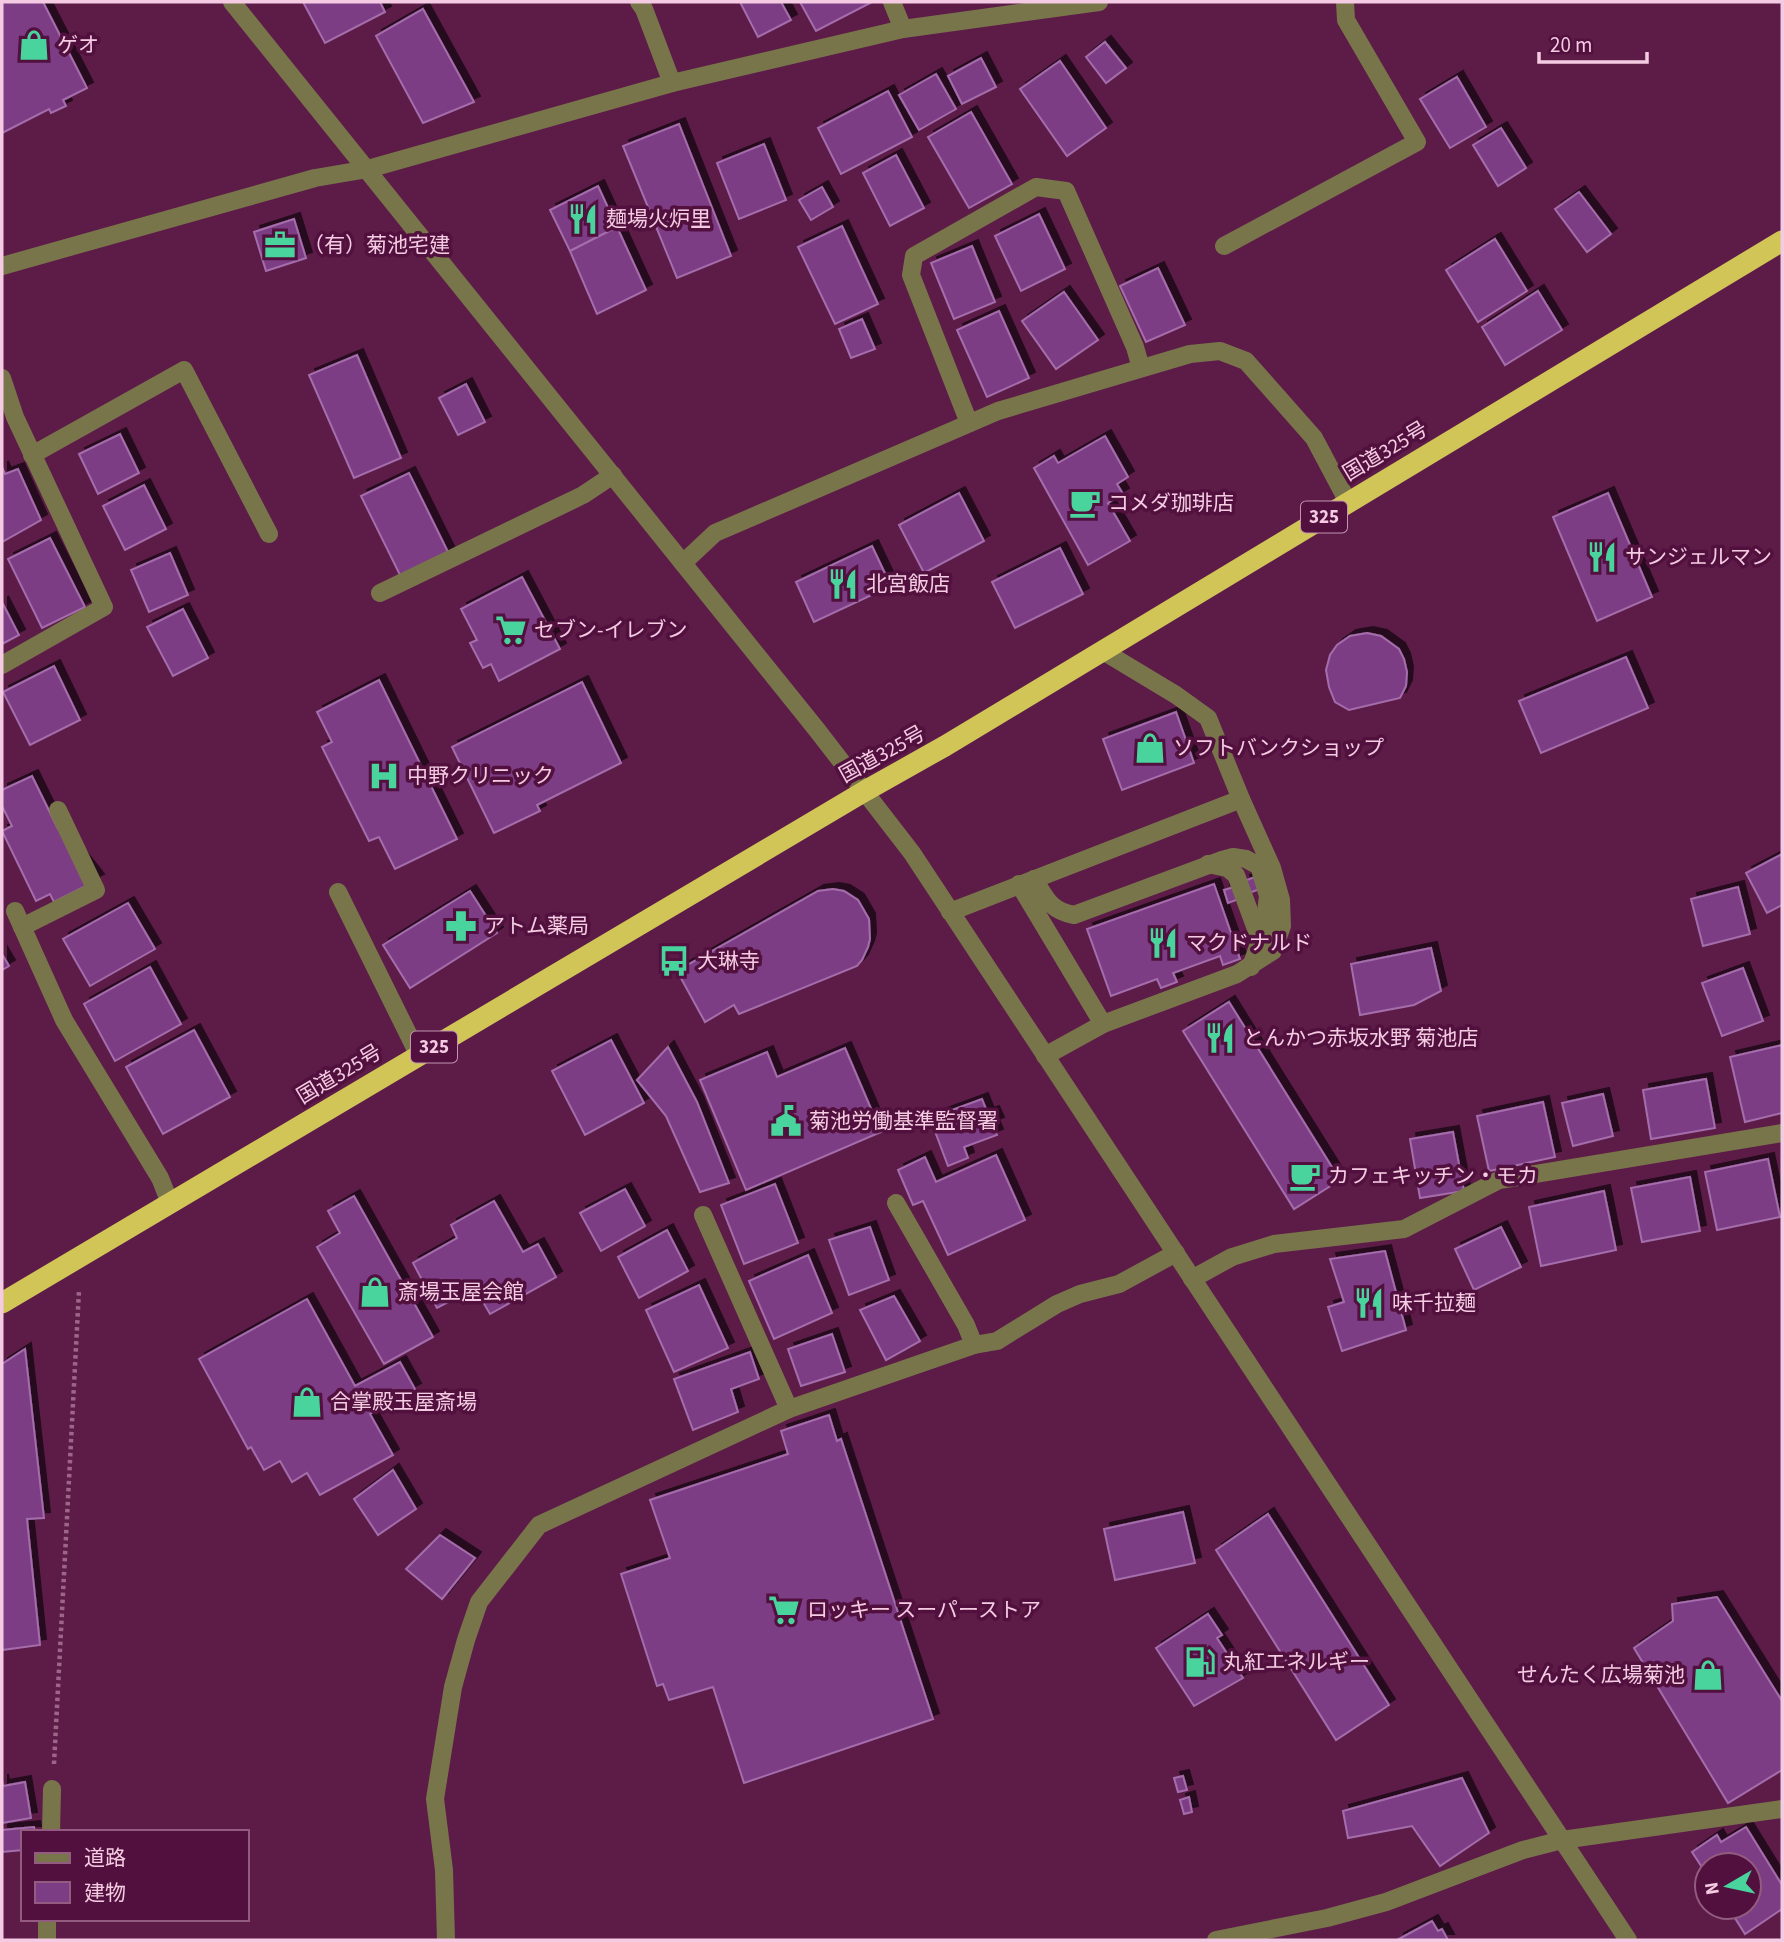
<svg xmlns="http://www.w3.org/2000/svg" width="1784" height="1942" font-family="'Source Sans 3','Noto Sans JP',sans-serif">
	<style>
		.building { fill: #7d3d85; stroke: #a46dab; stroke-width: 2; filter: url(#shadow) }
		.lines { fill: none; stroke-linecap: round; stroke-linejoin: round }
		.path { stroke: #9d6689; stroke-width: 4.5; stroke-dasharray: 3.5 3.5; stroke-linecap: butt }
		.minor { stroke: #79754b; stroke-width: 18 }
		.highway { stroke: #d1c557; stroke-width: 21 }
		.labels { text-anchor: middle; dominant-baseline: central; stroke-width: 7; stroke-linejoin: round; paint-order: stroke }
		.shield { fill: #51103d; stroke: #c393b0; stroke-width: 2 }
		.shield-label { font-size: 19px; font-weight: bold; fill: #f4cbe2 }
		.poi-label { font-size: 21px; fill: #f4cbe2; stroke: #51103d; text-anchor: start }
		.street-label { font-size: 21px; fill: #f4cbe2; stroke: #51103d }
	</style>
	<defs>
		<filter id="shadow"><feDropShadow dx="6" dy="-6" stdDeviation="0" flood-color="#0009"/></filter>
	</defs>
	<rect width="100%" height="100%" fill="#5d1c48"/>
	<g class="building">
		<polygon points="2,2 43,2 87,88 63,100 66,106 51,113 49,109 2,133"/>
		<polygon points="303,2 380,2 385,12 325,43"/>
		<polygon points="740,2 781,2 791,20 758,37"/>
		<polygon points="800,2 872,2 816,31"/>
		<polygon points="423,9 474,102 423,123 376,36"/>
		<polygon points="1105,42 1126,68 1106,83 1086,57"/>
		<polygon points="981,58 996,87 962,104 948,76"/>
		<polygon points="1060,61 1106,128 1067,156 1020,89"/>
		<polygon points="936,74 956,109 919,130 899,95"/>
		<polygon points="1457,77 1486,127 1450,148 1420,99"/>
		<polygon points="888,91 912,137 841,174 818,128"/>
		<polygon points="971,112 1012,184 969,208 928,137"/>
		<polygon points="679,124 731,256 677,278 623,146"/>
		<polygon points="1501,128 1526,168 1498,186 1473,145"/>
		<polygon points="764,144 786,200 739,219 717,163"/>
		<polygon points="896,155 924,208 890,226 863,173"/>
		<polygon points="598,186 617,227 570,251 550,210"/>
		<polygon points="822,187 833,207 811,220 799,200"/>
		<polygon points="1579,192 1611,234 1587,252 1555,209"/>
		<polygon points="1039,214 1065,269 1021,291 995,236"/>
		<polygon points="294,219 306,258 266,271 254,232"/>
		<polygon points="842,226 878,304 835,324 798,247"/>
		<polygon points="617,227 646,290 597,314 570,251"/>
		<polygon points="1495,239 1527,291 1478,322 1446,270"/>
		<polygon points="972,246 995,302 954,319 931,263"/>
		<polygon points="1158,268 1185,325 1146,342 1120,286"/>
		<polygon points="1538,291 1562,330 1505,365 1482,327"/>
		<polygon points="1064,292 1098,340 1056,369 1022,321"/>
		<polygon points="999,311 1029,378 987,397 957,330"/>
		<polygon points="862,319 875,349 851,358 839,329"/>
		<polygon points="357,355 401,458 354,478 309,375"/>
		<polygon points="466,384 485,422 458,435 439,398"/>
		<polygon points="120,434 139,473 98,494 79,454"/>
		<polygon points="1105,436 1128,477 1117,484 1123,494 1108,503 1130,541 1088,565 1034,468 1054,456 1058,463"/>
		<polygon points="2,467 5,474 18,469 41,520 2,542"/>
		<polygon points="409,473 449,554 401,577 361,496"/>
		<polygon points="144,485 166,529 125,550 103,506"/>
		<polygon points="959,493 984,541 924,573 899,525"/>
		<polygon points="1608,493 1652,597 1597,621 1553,517"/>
		<polygon points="50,538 85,607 42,628 8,559"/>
		<polygon points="872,546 891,586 814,622 796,582"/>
		<polygon points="1060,548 1083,594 1015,628 992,582"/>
		<polygon points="170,553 188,595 149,612 131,570"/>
		<polygon points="522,577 560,649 499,681 491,664 483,668 470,643 477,640 461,609"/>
		<polygon points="2,602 19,635 2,644"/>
		<polygon points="183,609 208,658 173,676 147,627"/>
		<polygon points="1367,633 1381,636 1399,649 1404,659 1407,672 1406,686 1400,698 1349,710 1335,702 1329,687 1326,670 1330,655 1337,645 1350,636"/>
		<polygon points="1626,657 1648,708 1541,753 1519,701"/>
		<polygon points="54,666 80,720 30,745 3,692"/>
		<polygon points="379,680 457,839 395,869 379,837 369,841 322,747 332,742 317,712"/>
		<polygon points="582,682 621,763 537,805 540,811 494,833 452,747"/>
		<polygon points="1176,712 1194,763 1122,790 1103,739"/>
		<polygon points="32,776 58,829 98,880 54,902 50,894 36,901 2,831 12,826 2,806 2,790"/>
		<polygon points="1782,854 1782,905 1767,913 1746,873"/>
		<polygon points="1255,877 1260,889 1249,893 1244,881"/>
		<polygon points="1214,884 1240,959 1223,965 1220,956 1173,973 1177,982 1161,988 1157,979 1111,996 1087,929"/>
		<polygon points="1234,887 1239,899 1228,903 1224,890"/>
		<polygon points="1738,887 1750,934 1703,946 1691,899"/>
		<polygon points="833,889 844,891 858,900 869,919 870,939 868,947 862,960 857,966 739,1014 734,1005 705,1022 677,971 818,891"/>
		<polygon points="470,891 497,933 410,988 383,945"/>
		<polygon points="128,903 155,949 90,986 63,939"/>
		<polygon points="1431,948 1441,991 1414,1005 1360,1015 1351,964"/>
		<polygon points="2,954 9,966 2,970"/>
		<polygon points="150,967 181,1024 115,1061 84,1004"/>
		<polygon points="1743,968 1763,1021 1722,1036 1702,983"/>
		<polygon points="1229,1002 1340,1180 1294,1209 1183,1031"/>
		<polygon points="194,1030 230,1097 163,1134 126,1067"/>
		<polygon points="611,1040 644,1103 585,1135 552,1071"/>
		<polygon points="1782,1045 1782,1113 1745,1122 1730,1057"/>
		<polygon points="668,1047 697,1102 729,1183 700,1192 666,1116 637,1080"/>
		<polygon points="845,1048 881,1132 746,1190 700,1080 767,1052 777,1077"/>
		<polygon points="1706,1079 1715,1128 1651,1139 1643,1090"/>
		<polygon points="1603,1094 1613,1136 1573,1146 1562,1103"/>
		<polygon points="982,1099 988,1114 993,1112 998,1123 993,1125 997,1135 964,1147 968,1158 948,1166 930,1118"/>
		<polygon points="1543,1102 1555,1157 1489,1171 1477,1116"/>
		<polygon points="1453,1132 1464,1191 1420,1198 1410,1139"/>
		<polygon points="996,1155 1025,1220 948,1255 923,1201 913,1205 898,1170 925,1157 936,1182"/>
		<polygon points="1768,1159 1780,1217 1717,1230 1705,1172"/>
		<polygon points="1690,1177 1700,1231 1642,1242 1631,1188"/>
		<polygon points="775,1184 798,1243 744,1264 721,1205"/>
		<polygon points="625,1189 645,1226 601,1251 580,1213"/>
		<polygon points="1604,1191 1616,1250 1541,1266 1529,1207"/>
		<polygon points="354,1196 433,1337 384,1364 317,1247 340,1233 328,1211"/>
		<polygon points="494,1201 523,1252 538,1244 556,1277 490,1314 475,1288 437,1308 413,1263 457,1238 451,1225"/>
		<polygon points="870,1227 889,1280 849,1295 829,1240"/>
		<polygon points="1501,1227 1521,1267 1474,1290 1455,1249"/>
		<polygon points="667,1230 688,1271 639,1298 618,1257"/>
		<polygon points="1385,1251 1406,1330 1342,1351 1328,1307 1344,1302 1330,1259"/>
		<polygon points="808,1255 832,1313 774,1339 749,1281"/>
		<polygon points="699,1285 728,1348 674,1372 646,1310"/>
		<polygon points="894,1296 920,1341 886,1360 860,1310"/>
		<polygon points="307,1299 355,1386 400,1362 415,1389 370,1414 393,1455 320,1495 307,1473 292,1482 280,1461 264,1470 251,1447 248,1449 199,1359"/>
		<polygon points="832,1334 845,1372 801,1386 788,1349"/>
		<polygon points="25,1349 44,1518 27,1519 40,1645 2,1650 2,1364"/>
		<polygon points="750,1352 759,1379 731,1389 738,1412 693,1430 674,1379"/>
		<polygon points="829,1415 837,1441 841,1439 933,1719 744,1783 713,1687 669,1700 663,1684 657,1686 621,1574 670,1558 650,1500 788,1454 781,1431"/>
		<polygon points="393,1470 416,1509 378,1535 354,1499"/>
		<polygon points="1183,1512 1195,1563 1115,1580 1104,1529"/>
		<polygon points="1268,1514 1389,1705 1336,1740 1216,1550"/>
		<polygon points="440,1535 475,1558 442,1599 406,1569"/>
		<polygon points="1717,1597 1782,1701 1782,1770 1728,1803 1634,1648 1673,1621 1672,1604"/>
		<polygon points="1208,1614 1222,1635 1217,1638 1243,1678 1194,1706 1156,1648"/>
		<polygon points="1183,1776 1187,1790 1178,1792 1174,1778"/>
		<polygon points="1462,1778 1489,1833 1440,1866 1412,1826 1348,1838 1343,1811"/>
		<polygon points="2,1780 3,1786 25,1782 31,1818 2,1823"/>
		<polygon points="1189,1797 1192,1812 1184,1814 1180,1800"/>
		<polygon points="34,1827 35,1832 23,1832 23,1850 2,1852 2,1830"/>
		<polygon points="1746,1827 1782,1885 1782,1909 1745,1934 1728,1907 1749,1907 1749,1865 1707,1865 1707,1875 1692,1852 1717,1835 1721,1842"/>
		<polygon points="1432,1921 1438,1931 1442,1929 1448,1940 1397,1940"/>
	</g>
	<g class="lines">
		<polyline class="path" points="54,1764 79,1290"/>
		<g class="minor">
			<polyline points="232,2 817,730 912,853 1628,1940"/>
			<polyline points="639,2 644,9 672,83"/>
			<polyline points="892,2 903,29"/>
			<polyline points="1224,246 1417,142 1346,20 1345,2"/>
			<polyline points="2,266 315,178 368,169 672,83 903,29 1099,2"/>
			<polyline points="2,378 15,417 104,607 2,665"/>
			<polyline points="969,423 911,275 914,256 1036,187 1066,191 1135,347 1141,368"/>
			<polyline points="32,455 184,370 269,534"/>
			<polyline points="683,563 715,533 998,411 1190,354 1220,351 1246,361 1314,438 1348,502"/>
			<polyline points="380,593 583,495 613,475"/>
			<polyline points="1208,864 1227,868 1236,875 1260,940"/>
			<path d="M1034 879C1046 898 1050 911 1074 915L1222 860 1233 857 1246 859 1259 866 1268 896 1264 929 1251 967"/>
			<polyline points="1019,884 1103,1024"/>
			<polyline points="338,892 419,1056"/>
			<polyline points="15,911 64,1020 160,1178 170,1203"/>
			<polyline points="950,912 1241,799 1208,718 1176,695 1103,651"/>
			<polyline points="22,927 96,890 58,810"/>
			<polyline points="1045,1056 1103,1024 1237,974 1273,951 1282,926 1281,900 1272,868 1241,799"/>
			<polyline points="896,1203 966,1325 974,1345"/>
			<polyline points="703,1215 789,1409"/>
			<polyline points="1192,1279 1232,1257 1274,1244 1404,1229 1499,1180 1782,1133"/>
			<polyline points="51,1832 52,1789"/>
			<polyline points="47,1940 47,1919"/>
			<polyline points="446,1940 444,1870 435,1799 453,1687 466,1640 479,1602 539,1525 789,1409 974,1345 997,1341 1057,1304 1080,1294 1119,1284 1176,1253"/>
			<polyline points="1216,1940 1327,1918 1386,1902 1523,1850 1562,1840 1782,1809"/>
		</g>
		<polyline class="highway" points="2,1303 865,791 945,746 1782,241"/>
	</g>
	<defs>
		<symbol id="shop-bare" viewBox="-9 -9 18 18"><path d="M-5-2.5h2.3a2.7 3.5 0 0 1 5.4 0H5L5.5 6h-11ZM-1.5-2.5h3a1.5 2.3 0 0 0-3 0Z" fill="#49d49d" stroke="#51103d" stroke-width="2.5" paint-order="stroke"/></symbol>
		<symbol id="restaurant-bare" viewBox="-9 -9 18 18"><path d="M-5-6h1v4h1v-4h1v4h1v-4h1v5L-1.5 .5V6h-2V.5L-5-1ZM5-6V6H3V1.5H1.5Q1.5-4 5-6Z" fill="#49d49d" stroke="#51103d" stroke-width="2.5" paint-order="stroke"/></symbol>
		<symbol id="office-bare" viewBox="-9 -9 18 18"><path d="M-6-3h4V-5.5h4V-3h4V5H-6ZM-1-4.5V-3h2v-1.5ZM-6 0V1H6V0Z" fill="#49d49d" stroke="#51103d" stroke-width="2.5" paint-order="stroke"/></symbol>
		<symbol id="cafe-bare" viewBox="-9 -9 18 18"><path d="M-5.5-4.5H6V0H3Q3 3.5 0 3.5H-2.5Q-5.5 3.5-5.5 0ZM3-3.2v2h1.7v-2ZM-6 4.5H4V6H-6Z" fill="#49d49d" stroke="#51103d" stroke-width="2.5" paint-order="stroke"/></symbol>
		<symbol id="supermarket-bare" viewBox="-9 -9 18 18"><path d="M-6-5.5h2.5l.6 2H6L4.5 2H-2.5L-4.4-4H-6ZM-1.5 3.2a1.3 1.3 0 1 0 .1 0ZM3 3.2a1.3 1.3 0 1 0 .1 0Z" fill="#49d49d" stroke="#51103d" stroke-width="2.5" paint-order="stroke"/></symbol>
		<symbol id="hospital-bare" viewBox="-9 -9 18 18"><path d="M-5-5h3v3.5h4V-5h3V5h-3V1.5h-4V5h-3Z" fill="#49d49d" stroke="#51103d" stroke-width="2.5" paint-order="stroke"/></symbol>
		<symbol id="pharmacy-bare" viewBox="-9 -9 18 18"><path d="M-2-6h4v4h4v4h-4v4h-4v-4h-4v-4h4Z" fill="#49d49d" stroke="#51103d" stroke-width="2.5" paint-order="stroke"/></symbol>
		<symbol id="bus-bare" viewBox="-9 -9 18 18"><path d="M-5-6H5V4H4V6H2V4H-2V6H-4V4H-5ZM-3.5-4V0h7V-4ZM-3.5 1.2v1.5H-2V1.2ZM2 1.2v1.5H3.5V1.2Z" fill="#49d49d" stroke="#51103d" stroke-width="2.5" paint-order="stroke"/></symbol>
		<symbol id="civic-bare" viewBox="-9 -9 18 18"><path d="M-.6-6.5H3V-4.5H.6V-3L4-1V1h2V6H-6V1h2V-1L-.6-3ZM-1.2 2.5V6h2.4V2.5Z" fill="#49d49d" stroke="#51103d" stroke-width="2.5" paint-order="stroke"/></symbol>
		<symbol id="fuel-bare" viewBox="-9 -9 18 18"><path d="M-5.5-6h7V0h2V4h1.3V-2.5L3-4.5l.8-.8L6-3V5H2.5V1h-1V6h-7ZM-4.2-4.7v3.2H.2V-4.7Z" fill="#49d49d" stroke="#51103d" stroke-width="2.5" paint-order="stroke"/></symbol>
	</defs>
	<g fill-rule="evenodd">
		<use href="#shop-bare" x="12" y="23" width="44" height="44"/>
		<use href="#restaurant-bare" x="561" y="197" width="44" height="44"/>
		<use href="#office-bare" x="258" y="223" width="44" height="44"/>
		<use href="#cafe-bare" x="1063" y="481" width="44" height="44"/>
		<use href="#restaurant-bare" x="1580" y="535" width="44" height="44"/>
		<use href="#restaurant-bare" x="821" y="562" width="44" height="44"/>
		<use href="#supermarket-bare" x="489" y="608" width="44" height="44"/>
		<use href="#shop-bare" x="1128" y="726" width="44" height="44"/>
		<use href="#hospital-bare" x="362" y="754" width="44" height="44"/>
		<use href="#pharmacy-bare" x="439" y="904" width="44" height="44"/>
		<use href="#restaurant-bare" x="1141" y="921" width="44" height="44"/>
		<use href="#bus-bare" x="652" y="939" width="44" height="44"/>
		<use href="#restaurant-bare" x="1198" y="1016" width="44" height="44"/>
		<use href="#civic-bare" x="764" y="1099" width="44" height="44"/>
		<use href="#cafe-bare" x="1283" y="1154" width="44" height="44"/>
		<use href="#shop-bare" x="353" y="1270" width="44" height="44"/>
		<use href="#restaurant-bare" x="1347" y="1281" width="44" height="44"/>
		<use href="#shop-bare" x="285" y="1380" width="44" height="44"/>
		<use href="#supermarket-bare" x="762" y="1588" width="44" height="44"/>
		<use href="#fuel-bare" x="1178" y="1640" width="44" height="44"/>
		<use href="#shop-bare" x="1686" y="1653" width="44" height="44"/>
	</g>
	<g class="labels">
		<g class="shield">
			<rect x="1301" y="501.5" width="46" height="31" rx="5"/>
			<rect x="411" y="1031.5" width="46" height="31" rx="5"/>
		</g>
		<g class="shield-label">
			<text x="1324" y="517">325</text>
			<text x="434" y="1047">325</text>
		</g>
		<g class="poi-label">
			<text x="57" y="45">ゲオ</text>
			<text x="606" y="219">麺場火炉里</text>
			<text x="303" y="245">（有）菊池宅建</text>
			<text x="1108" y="503">コメダ珈琲店</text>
			<text x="1625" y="557">サンジェルマン</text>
			<text x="866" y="584">北宮飯店</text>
			<text x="534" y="630">セブン-イレブン</text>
			<text x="1173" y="748">ソフトバンクショップ</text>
			<text x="407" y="776">中野クリニック</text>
			<text x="484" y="926">アトム薬局</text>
			<text x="1186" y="943">マクドナルド</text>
			<text x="697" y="961">大琳寺</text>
			<text x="1243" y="1038">とんかつ赤坂水野 菊池店</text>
			<text x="809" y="1121">菊池労働基準監督署</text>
			<text x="1328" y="1176">カフェキッチン・モカ</text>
			<text x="398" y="1292">斎場玉屋会館</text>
			<text x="1392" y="1303">味千拉麺</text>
			<text x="330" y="1402">合掌殿玉屋斎場</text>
			<text x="807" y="1610">ロッキー スーパーストア</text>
			<text x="1223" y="1662">丸紅エネルギー</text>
			<text x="1685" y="1675" text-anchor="end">せんたく広場菊池</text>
		</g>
		<g class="street-label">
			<text transform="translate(1385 451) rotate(-31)">国道325号</text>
			<text transform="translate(882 754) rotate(-29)">国道325号</text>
			<text transform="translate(339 1074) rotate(-31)">国道325号</text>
		</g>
	</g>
	<rect width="1784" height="1942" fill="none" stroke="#f4cbe2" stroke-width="7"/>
	<rect x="21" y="1830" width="228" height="91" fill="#51103d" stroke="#925b7f" stroke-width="2"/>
	<rect x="35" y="1853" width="35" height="10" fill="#79754b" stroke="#925b7f" stroke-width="2"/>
	<text x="84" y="1865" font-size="21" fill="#f4cbe2">道路</text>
	<rect x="35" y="1882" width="35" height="21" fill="#7d3d85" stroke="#925b7f" stroke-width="2"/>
	<text x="84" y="1900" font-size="21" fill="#f4cbe2">建物</text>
	<g transform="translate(1728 1886) rotate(261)"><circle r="33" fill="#51103d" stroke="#925b7f" stroke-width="2"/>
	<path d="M0-5L12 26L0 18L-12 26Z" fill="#49d49d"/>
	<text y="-10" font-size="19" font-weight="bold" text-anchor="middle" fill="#f4cbe2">N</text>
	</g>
	<path d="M1539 52v10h108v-10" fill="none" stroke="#f4cbe2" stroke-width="3.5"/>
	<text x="1550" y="52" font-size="21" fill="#f4cbe2" stroke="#51103d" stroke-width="5" paint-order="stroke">20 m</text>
</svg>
